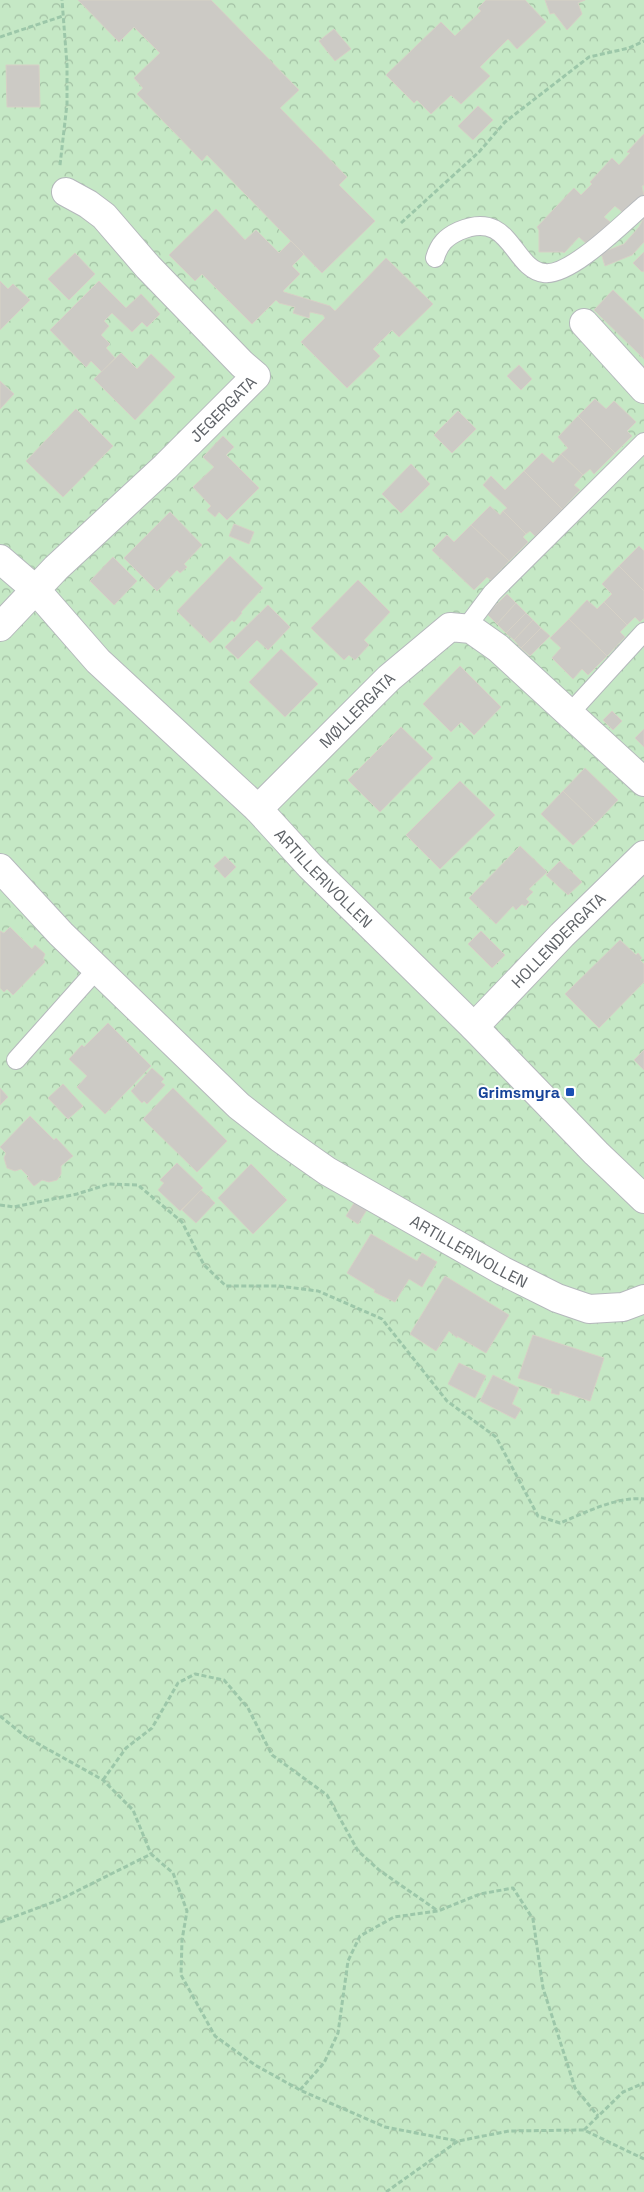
<svg xmlns="http://www.w3.org/2000/svg" width="644" height="2192" font-family="'Space Grotesk',sans-serif">
	<style>
		.park { fill: url(#park-crowns) }
		.building { fill: #cccac5; stroke: #d6d1c6 }
		.lines { fill: none; stroke-linecap: round; stroke-linejoin: round }
		.service-casing { stroke: #b5b8bc; stroke-width: 20 }
		.minor-casing { stroke: #b5b8bc; stroke-width: 30 }
		.path { stroke: #9cc7a9; stroke-width: 3; stroke-dasharray: 5 2.5; stroke-linecap: butt }
		.service { stroke: #fff; stroke-width: 18 }
		.minor { stroke: #fff; stroke-width: 28 }
		.transit-dot { fill: #1a4fb4; stroke: #fff; stroke-width: 2 }
		.labels { text-anchor: middle; dominant-baseline: central; stroke-width: 4; stroke-linejoin: round; paint-order: stroke }
		.street-label { font-size: 16px; fill: #5f6368; stroke: #fff }
		.transit-label { font-size: 16px; font-weight: bold; fill: #164399; stroke: #fff; text-anchor: end }
	</style>
	<defs>
		<pattern id="park-crowns" width="20" height="18" patternUnits="userSpaceOnUse" patternTransform="scale(1.25)"><rect width="20" height="18" fill="#c5e8c5"/><path d="M2 6a3 3 0 1 1 6 0M12 15a3 3 0 1 1 6 0" fill="none" stroke="#a3c0a4"/></pattern>
	</defs>
	<rect width="100%" height="100%" fill="#f1efe8"/>
	<rect class="park" x="0" y="0" width="644" height="2192"/>
	<g class="building">
		<polygon points="78,0 211,0 299,90 280,108 347,177 339,185 375,221 322,273 207,155 202,161 137,94 143,88 134,78 160,53 134,27 119,42"/>
		<polygon points="486,0 525,0 546,22 517,49 508,39 480,67 490,76 461,104 451,95 431,114 417,100 414,103 386,75 441,22 455,36 481,11 478,8"/>
		<polygon points="545,0 585,0 578,3 582,14 567,30 554,13 550,14"/>
		<polygon points="334,29 351,49 335,61 319,41"/>
		<polygon points="6,65 39,65 40,107 7,107"/>
		<polygon points="478,106 493,120 473,140 458,126"/>
		<polygon points="644,134 644,185 642,186 644,196 626,215 615,206 604,217 610,222 588,245 579,237 564,253 563,252 539,252 539,230 537,227 574,188 581,195 592,184 590,182 612,158 619,165 630,153 627,152"/>
		<polygon points="216,209 245,240 256,230 279,253 291,241 304,254 292,266 300,274 283,291 284,292 330,306 335,311 386,258 433,304 399,337 392,330 373,349 380,356 347,388 301,342 325,318 323,315 310,312 309,318 293,313 295,307 279,303 276,300 252,324 202,274 195,281 169,255"/>
		<polygon points="644,217 644,242 632,255 605,266 601,253 624,244 639,227"/>
		<polygon points="644,252 644,271 642,272 633,263"/>
		<polygon points="75,253 95,274 69,300 48,279"/>
		<polygon points="0,281 8,289 13,284 30,300 0,330"/>
		<polygon points="99,281 126,308 141,294 160,314 147,327 142,322 132,332 112,313 104,321 109,326 101,335 110,344 106,348 115,358 102,372 91,361 86,367 50,330"/>
		<polygon points="613,290 644,320 644,359 594,310"/>
		<polygon points="121,353 137,369 151,354 175,377 135,420 94,379"/>
		<polygon points="519,365 532,379 521,390 507,376"/>
		<polygon points="0,381 14,394 0,409"/>
		<polygon points="595,399 606,409 614,401 636,422 627,431 632,436 615,453 578,416"/>
		<polygon points="76,409 113,446 63,497 26,461"/>
		<polygon points="458,411 476,429 452,453 434,435"/>
		<polygon points="578,416 615,453 594,474 590,469 583,475 561,454 568,448 558,437"/>
		<polygon points="223,436 234,447 226,455 259,488 227,520 219,512 215,517 207,510 211,506 193,487 214,467 203,457"/>
		<polygon points="542,453 553,463 561,454 583,475 574,485 580,490 562,509 524,471"/>
		<polygon points="411,464 430,484 401,513 382,494"/>
		<polygon points="524,471 562,509 535,536 530,531 526,534 503,511 507,508 483,485 491,476 505,490"/>
		<polygon points="490,506 500,515 503,511 526,534 523,537 528,542 509,561 471,525"/>
		<polygon points="170,512 202,545 184,564 187,567 180,573 177,570 157,591 124,558"/>
		<polygon points="234,524 254,532 249,544 229,536"/>
		<polygon points="471,525 509,561 491,580 487,577 474,590 432,550 447,535 454,542"/>
		<polygon points="639,546 644,551 644,591 619,566"/>
		<polygon points="230,556 263,588 241,612 242,613 234,622 232,620 210,643 177,611"/>
		<polygon points="113,557 137,581 114,605 90,581"/>
		<polygon points="619,566 644,591 644,618 640,622 635,617 627,625 604,602 612,594 602,584"/>
		<polygon points="358,580 390,612 364,640 369,645 355,660 349,655 344,660 311,628"/>
		<polygon points="507,594 516,603 497,624 487,614"/>
		<polygon points="587,600 597,609 604,602 627,625 620,632 625,637 607,656 569,619"/>
		<polygon points="516,603 526,613 506,633 497,624"/>
		<polygon points="268,605 290,627 268,650 257,640 238,659 225,647"/>
		<polygon points="526,613 533,620 514,640 506,633"/>
		<polygon points="569,619 607,656 588,675 582,669 573,679 552,658 561,648 550,638"/>
		<polygon points="533,620 541,628 521,648 514,640"/>
		<polygon points="541,628 550,636 530,656 521,648"/>
		<polygon points="281,649 318,684 285,717 249,682"/>
		<polygon points="460,666 501,707 474,735 461,722 451,732 423,704"/>
		<polygon points="612,711 622,721 613,730 603,720"/>
		<polygon points="401,727 433,758 380,812 348,780"/>
		<polygon points="644,729 644,747 635,738"/>
		<polygon points="585,768 618,800 596,823 563,791"/>
		<polygon points="460,781 495,815 440,869 406,835"/>
		<polygon points="563,791 596,823 573,845 541,814"/>
		<polygon points="520,846 547,872 529,889 533,892 526,899 529,902 525,906 522,904 516,910 513,906 496,924 469,898"/>
		<polygon points="225,856 236,867 225,878 214,866"/>
		<polygon points="560,861 582,882 568,895 546,875"/>
		<polygon points="10,927 32,949 35,945 45,954 43,959 45,962 13,995 7,989 4,992 0,988 0,931 4,933"/>
		<polygon points="481,931 505,955 492,968 468,944"/>
		<polygon points="620,940 636,955 638,953 642,958 640,960 644,964 644,982 599,1028 565,994"/>
		<polygon points="108,1023 151,1066 105,1114 77,1087 87,1076 69,1059 82,1045 84,1047"/>
		<polygon points="644,1050 644,1070 634,1060"/>
		<polygon points="152,1068 164,1079 161,1082 165,1085 147,1104 144,1101 142,1103 131,1091"/>
		<polygon points="63,1084 83,1106 68,1119 48,1098"/>
		<polygon points="0,1088 8,1097 0,1105"/>
		<polygon points="173,1088 227,1141 197,1172 143,1119"/>
		<polygon points="30,1116 54,1140 56,1138 73,1156 61,1166 61,1174 57,1180 49,1182 42,1180 34,1186 27,1178 29,1177 21,1169 15,1171 7,1168 4,1158 6,1153 0,1147"/>
		<polygon points="177,1163 203,1188 180,1211 158,1190 164,1183 160,1180"/>
		<polygon points="251,1164 287,1200 253,1234 218,1198"/>
		<polygon points="201,1190 215,1203 196,1223 182,1210"/>
		<polygon points="356,1200 368,1208 358,1224 346,1216"/>
		<polygon points="371,1234 417,1261 422,1253 437,1262 422,1287 409,1279 395,1302 374,1292 375,1290 347,1273"/>
		<polygon points="445,1276 509,1315 486,1353 457,1336 457,1338 449,1331 436,1351 410,1334"/>
		<polygon points="533,1335 604,1358 590,1401 560,1391 559,1395 551,1393 552,1389 518,1378"/>
		<polygon points="459,1363 486,1376 475,1398 448,1384"/>
		<polygon points="493,1375 519,1388 512,1404 521,1409 515,1419 480,1401"/>
	</g>
	<g class="lines">
		<defs>
			<g id="service">
				<path d="M435 258C439 244 446 237 459 231 511 208 512 269 544 273 570 277 624 222 644 205"/>
				<polyline points="465,629 492,593 644,442"/>
				<polyline points="570,713 644,632"/>
				<polyline points="16,1060 98,968"/>
			</g>
			<g id="minor">
				<polyline points="584,323 644,389"/>
				<path id="s1" d="M0 559 36 590 98 661 258 809 310 866 474 1027 596 1153 644 1199"/>
				<path id="s2" d="M0 627 56 568 165 467 256 376 242 364 148 267 104 216 88 204 66 192"/>
				<path id="s3" d="M258 809 389 678 450 627 471 629 498 648 644 782"/>
				<path id="s4" d="M0 868 61 934 239 1106 280 1138 327 1171 503 1271 557 1298 589 1309 623 1307 644 1299"/>
				<path id="s5" d="M474 1027 562 935 644 855"/>
			</g>
		</defs>
		<use href="#service" class="service-casing"/>
		<use href="#minor" class="minor-casing"/>
		<g class="path">
			<polyline points="0,37 63,16"/>
			<polyline points="60,165 67,104 67,65 62,0"/>
			<polyline points="401,223 479,152 505,122 589,57 629,48 644,41"/>
			<path d="M0 1205 14 1207 77 1194 109 1184 138 1185 182 1222 204 1265 226 1286H279L318 1291 382 1319 447 1401 496 1437 538 1516 560 1523C584 1513 618 1496 644 1499"/>
			<polyline points="0,1716 26,1737 103,1780 133,1810 151,1854"/>
			<polyline points="103,1780 126,1748 152,1728 178,1683 195,1674 224,1680 248,1708 272,1755 327,1795 358,1851 379,1870 438,1911"/>
			<polyline points="0,1922 59,1900 151,1854 173,1873 187,1911 182,1940 181,1975 215,2036 255,2065 300,2090 385,2127 458,2141"/>
			<polyline points="300,2090 324,2063 338,2033 348,1961 360,1936 394,1917 438,1911 480,1894 513,1888 533,1919 543,1988 575,2088 598,2116"/>
			<polyline points="584,2130 623,2092 644,2083"/>
			<polyline points="386,2192 458,2141 509,2131 584,2130 644,2159"/>
		</g>
		<use href="#service" class="service"/>
		<use href="#minor" class="minor"/>
	</g>
	<rect class="transit-dot" x="565" y="1087" width="10" height="10" rx="2.5"/>
	<g class="labels">
		<g class="street-label">
			<text stroke="none"><textPath href="#s2" startOffset="312">JEGERGATA</textPath></text>
			<text stroke="none"><textPath href="#s3" startOffset="140">MØLLERGATA</textPath></text>
			<text stroke="none"><textPath href="#s1" startOffset="455">ARTILLERIVOLLEN</textPath></text>
			<text stroke="none"><textPath href="#s5" startOffset="121">HOLLENDERGATA</textPath></text>
			<text stroke="none"><textPath href="#s4" startOffset="610">ARTILLERIVOLLEN</textPath></text>
		</g>
		<g class="transit-label">
			<text x="560" y="1092">Grimsmyra</text>
		</g>
	</g>
</svg>
